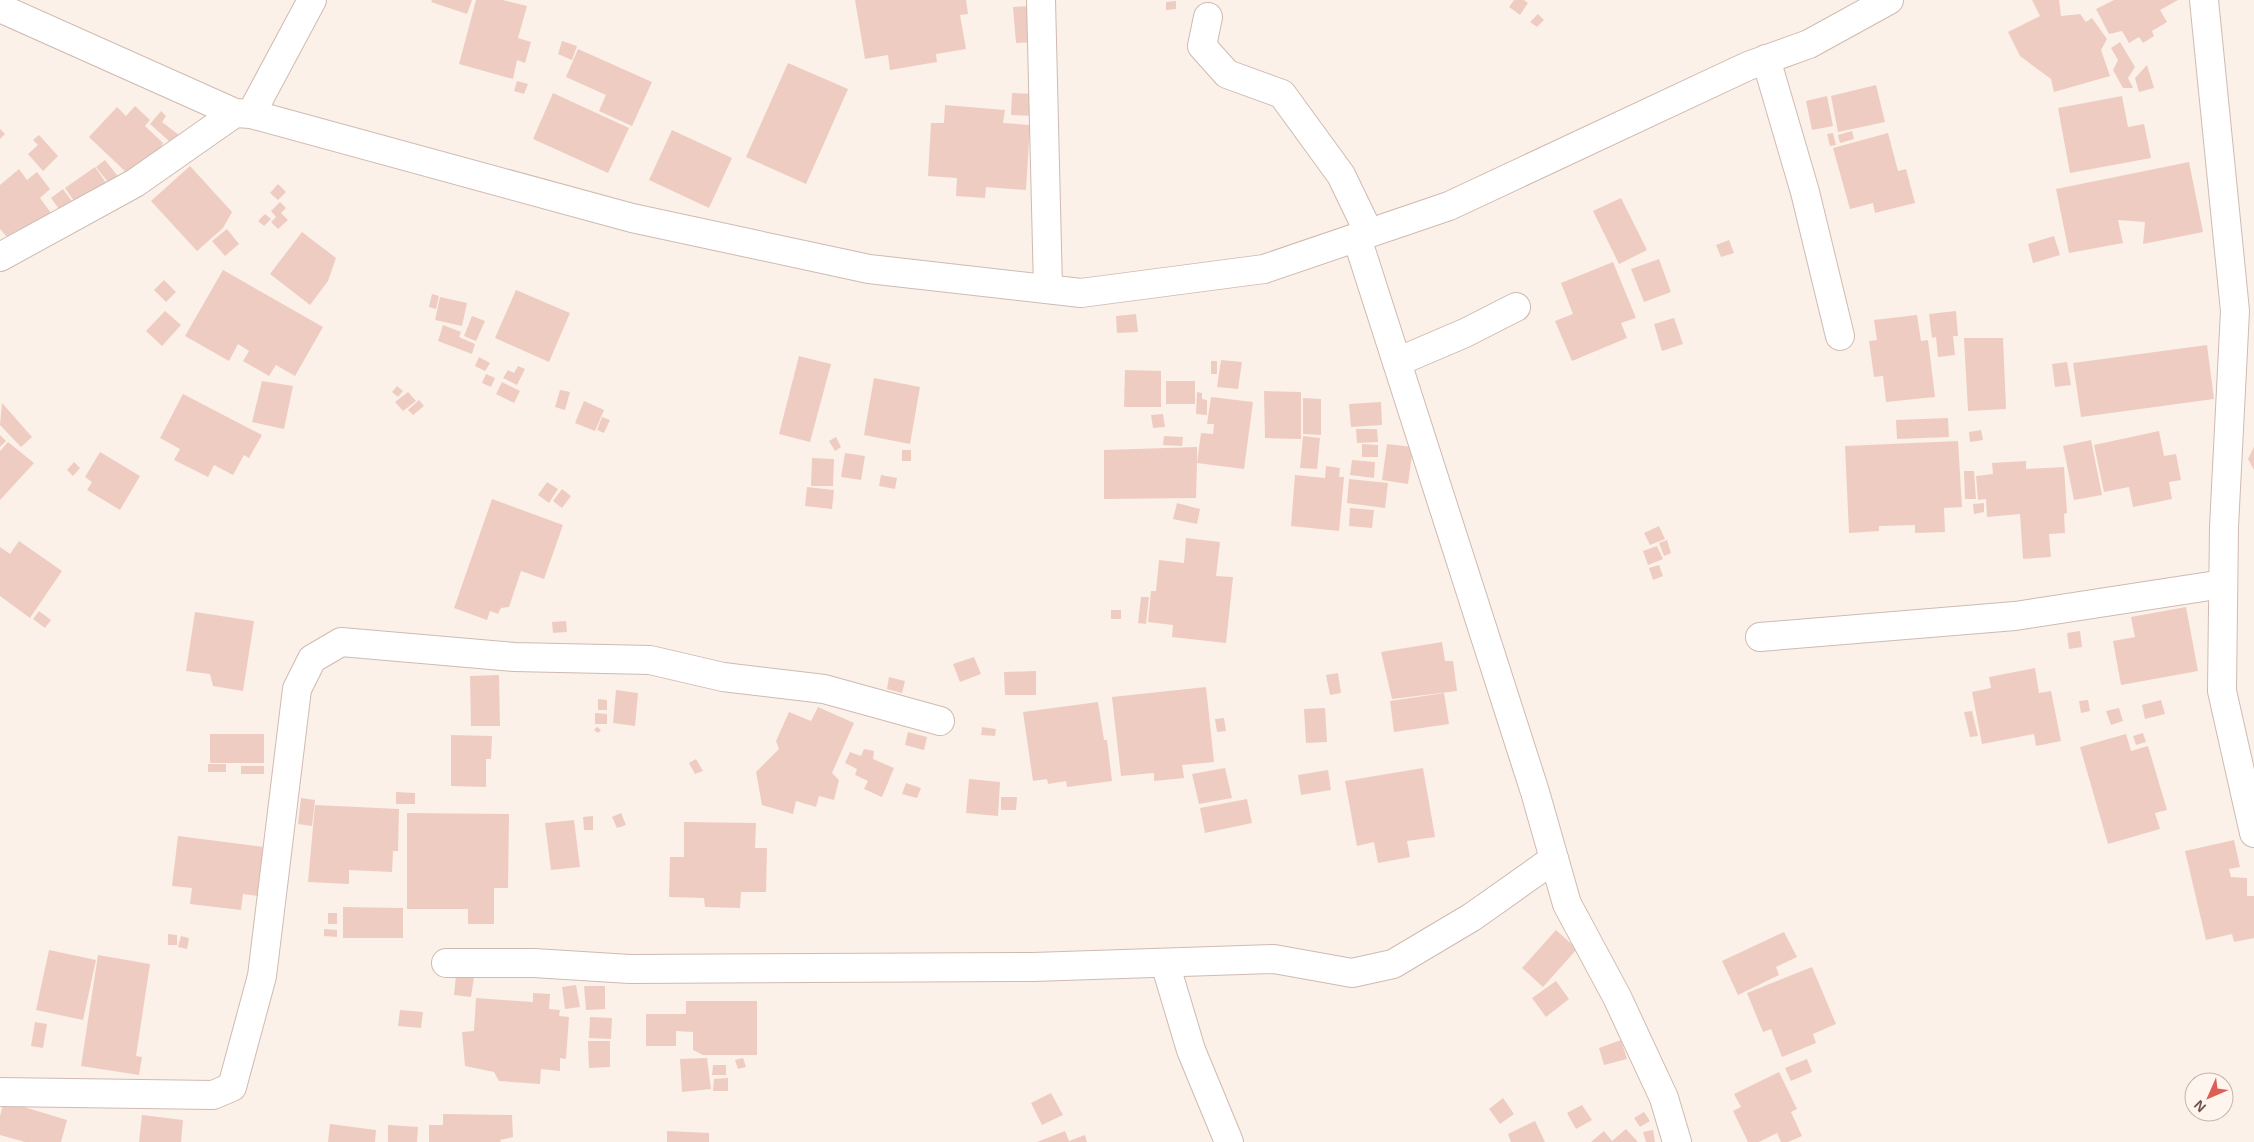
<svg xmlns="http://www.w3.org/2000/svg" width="2254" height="1142" font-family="Arial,sans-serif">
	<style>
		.building { fill: #efccc1 }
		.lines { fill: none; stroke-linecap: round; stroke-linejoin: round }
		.minor-casing { stroke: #cfbab1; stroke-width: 30 }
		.minor { stroke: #fff; stroke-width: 28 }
	</style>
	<rect width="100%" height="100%" fill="#fbf1e8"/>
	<g class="building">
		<polygon points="432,0 472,0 467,14 431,2"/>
		<polygon points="476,0 503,0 527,6 518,38 531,42 525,63 517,60 513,79 459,64"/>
		<polygon points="855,0 966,0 968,14 960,15 966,49 936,54 937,62 890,70 888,55 865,59"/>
		<polygon points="1514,0 1524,0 1528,3 1520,15 1509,7"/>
		<polygon points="2032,0 2059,0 2061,16 2080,14 2086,22 2092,18 2107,39 2101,50 2110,76 2054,92 2051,79 2020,56 2008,32 2040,16"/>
		<polygon points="2114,0 2178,0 2160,10 2167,22 2152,31 2154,36 2143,43 2139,37 2129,43 2122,31 2109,34 2096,9"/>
		<polygon points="1176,1 1176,9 1166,10 1166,2"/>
		<polygon points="1031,6 1034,42 1016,43 1013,7"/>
		<polygon points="1538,14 1544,20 1537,27 1530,22"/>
		<polygon points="562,41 577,46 572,60 558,54"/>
		<polygon points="2120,42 2135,67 2128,78 2133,88 2123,88 2113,70 2118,60 2111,48"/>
		<polygon points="578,49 652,82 632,126 599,111 606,95 566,77"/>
		<polygon points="788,63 848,89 806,184 746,157"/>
		<polygon points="2147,65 2154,88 2139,92 2135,78"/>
		<polygon points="517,81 528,84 524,94 514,91"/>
		<polygon points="1876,85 1885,122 1838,132 1831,96"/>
		<polygon points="553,93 629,128 608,173 533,139"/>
		<polygon points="1012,93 1038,94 1038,116 1011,115"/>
		<polygon points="1827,96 1833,126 1812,130 1806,101"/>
		<polygon points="2122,96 2128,127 2144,124 2151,158 2070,173 2058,108"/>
		<polygon points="945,105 1005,110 1003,123 1030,125 1026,190 986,187 985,198 956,196 957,178 928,176 931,123 944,123"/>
		<polygon points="135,106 150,120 145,126 163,143 157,158 129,175 89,137 117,107 126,116"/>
		<polygon points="161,111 166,116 162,122 179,135 170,142 150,124"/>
		<polygon points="0,129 5,134 0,139"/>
		<polygon points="672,130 732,158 709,208 649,180"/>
		<polygon points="1852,131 1854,139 1840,143 1838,135"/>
		<polygon points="1833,133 1836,145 1830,146 1827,134"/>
		<polygon points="1888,133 1898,171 1906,169 1915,203 1875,213 1873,203 1850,209 1833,148"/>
		<polygon points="39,135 58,156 43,171 28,154 38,145 33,140"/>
		<polygon points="105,160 120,179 111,186 96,167"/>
		<polygon points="2189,162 2203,232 2143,244 2145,222 2118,220 2123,243 2069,253 2056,189"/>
		<polygon points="190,166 232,212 223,228 197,251 151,201"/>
		<polygon points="95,167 109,187 79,208 65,188"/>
		<polygon points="19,169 27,180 37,172 50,189 40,198 51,213 13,244 0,229 0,185"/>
		<polygon points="278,184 286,192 278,200 270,193"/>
		<polygon points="63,189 77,208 64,216 51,198"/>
		<polygon points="1621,198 1647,250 1619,264 1593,211"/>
		<polygon points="280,202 286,208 281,213 288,220 278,229 271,222 276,217 271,211"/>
		<polygon points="265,214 271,219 264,226 258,221"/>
		<polygon points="227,229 239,244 225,256 212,241"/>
		<polygon points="302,232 336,258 328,281 310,305 270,274"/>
		<polygon points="2054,236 2060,255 2033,263 2028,244"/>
		<polygon points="1729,240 1734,253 1721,257 1716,245"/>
		<polygon points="1659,259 1671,292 1644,302 1631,269"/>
		<polygon points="1613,262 1636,318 1621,323 1627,338 1572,361 1555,321 1573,314 1561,283"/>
		<polygon points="223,270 323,327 295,376 276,365 269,376 243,361 249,351 238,344 229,361 185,336"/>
		<polygon points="164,280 176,292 166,302 154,290"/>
		<polygon points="516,290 570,313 549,362 495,338"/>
		<polygon points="432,294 439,296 436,309 429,307"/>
		<polygon points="440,297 467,303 462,326 435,320"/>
		<polygon points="165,311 181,325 162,346 146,331"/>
		<polygon points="1956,311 1958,336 1953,336 1955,355 1938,357 1936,337 1932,338 1929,314"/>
		<polygon points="1136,314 1138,332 1117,333 1116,316"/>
		<polygon points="1917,315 1921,341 1928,340 1935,397 1886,402 1883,376 1874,377 1869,341 1877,340 1874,320"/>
		<polygon points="472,316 485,321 476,341 464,336"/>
		<polygon points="1674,318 1683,344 1662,351 1654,324"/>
		<polygon points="443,325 461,332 459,337 475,344 472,354 438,341"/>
		<polygon points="1964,338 2003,338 2006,409 1968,411"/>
		<polygon points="2207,345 2214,399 2081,417 2073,363"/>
		<polygon points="799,356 831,364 810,442 779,434"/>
		<polygon points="479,357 490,363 485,371 475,366"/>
		<polygon points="1221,360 1242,362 1238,389 1217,387"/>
		<rect x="1211" y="361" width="6" height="13"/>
		<polygon points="2067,362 2071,385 2055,387 2052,364"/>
		<polygon points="518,366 525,369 517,385 503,378 508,370 514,373"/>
		<polygon points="1125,370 1161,371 1161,407 1124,407"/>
		<polygon points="486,374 495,378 491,387 482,383"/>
		<polygon points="874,378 920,387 910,444 864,435"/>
		<polygon points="262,381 293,386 284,429 252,422"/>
		<rect x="1166" y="381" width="29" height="23"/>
		<polygon points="502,382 520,391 514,403 496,394"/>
		<polygon points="397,386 403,391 398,397 392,392"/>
		<polygon points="560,390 570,392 565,410 555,407"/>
		<polygon points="1264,391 1301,392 1301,439 1265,438"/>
		<polygon points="408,392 416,401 403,411 395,402"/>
		<polygon points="1197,392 1202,393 1202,399 1207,400 1207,415 1196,414"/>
		<polygon points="183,394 262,435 249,458 244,455 233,475 214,465 208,477 174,460 180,449 160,438"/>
		<polygon points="1211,397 1253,402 1244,469 1197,463 1196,498 1104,499 1104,450 1197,447 1197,463 1201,433 1213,434 1214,424 1207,424"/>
		<polygon points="1303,398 1321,399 1321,435 1303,434"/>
		<polygon points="419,400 424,406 413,415 408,410"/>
		<polygon points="584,401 604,410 595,431 575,423"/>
		<polygon points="1381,402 1382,425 1351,427 1349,404"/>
		<polygon points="2,403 32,437 21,447 0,425"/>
		<polygon points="1163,414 1165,427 1153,428 1151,415"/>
		<polygon points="602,417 610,420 604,433 597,430"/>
		<polygon points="1948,418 1949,437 1897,439 1896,420"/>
		<polygon points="1356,429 1377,429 1378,442 1357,443"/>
		<polygon points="1981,430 1983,440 1970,442 1969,432"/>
		<polygon points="2159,431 2164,456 2176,454 2181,480 2169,482 2172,499 2133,507 2129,487 2104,492 2094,445"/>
		<polygon points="0,435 6,441 0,447"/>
		<polygon points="1164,436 1183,437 1182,446 1163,445"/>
		<polygon points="1303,436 1320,438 1317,469 1300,468"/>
		<polygon points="836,437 841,447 835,451 829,441"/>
		<polygon points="2091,440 2102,495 2074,500 2063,446"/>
		<polygon points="1958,441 1962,507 1944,508 1945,532 1915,533 1915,525 1879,526 1879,531 1849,533 1845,446"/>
		<polygon points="8,442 34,463 0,500 0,451"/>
		<polygon points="1362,444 1378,445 1378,457 1362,457"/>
		<polygon points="1387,444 1413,447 1408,484 1382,480"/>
		<polygon points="2254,447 2254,470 2248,459"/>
		<rect x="902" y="450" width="9" height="11"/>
		<polygon points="100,452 140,476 120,510 87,490 92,482 85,477"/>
		<polygon points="845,453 865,456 861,480 841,477"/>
		<polygon points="812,458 834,459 833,486 811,486"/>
		<polygon points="1352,460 1375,462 1374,478 1350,475"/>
		<polygon points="2026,461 2026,469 2064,467 2067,513 2064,514 2065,533 2049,534 2051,557 2023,559 2020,514 1987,517 1986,499 1978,500 1976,476 1993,474 1992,463"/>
		<polygon points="74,462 80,468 73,476 67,470"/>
		<polygon points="1326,466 1340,468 1339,477 1344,477 1339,531 1291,526 1295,475 1325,478"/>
		<polygon points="1964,471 1974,471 1976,499 1965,499"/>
		<polygon points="881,475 897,478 895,489 879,486"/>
		<polygon points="1349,479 1388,483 1385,508 1347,503"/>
		<polygon points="547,482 558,489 549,503 538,495"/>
		<polygon points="807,487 834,490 832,509 805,506"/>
		<polygon points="562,489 571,496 562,508 553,501"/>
		<polygon points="492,499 563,525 544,579 521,571 509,607 501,608 498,614 490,611 487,620 454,608"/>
		<polygon points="1177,503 1200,509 1197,524 1173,519"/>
		<polygon points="1984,503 1984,512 1974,514 1973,504"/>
		<polygon points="1350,508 1374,510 1372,528 1349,526"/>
		<polygon points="1659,526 1665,539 1650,545 1644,533"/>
		<polygon points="1186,538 1220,542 1216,576 1233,577 1226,643 1172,637 1173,625 1148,622 1151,591 1156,591 1159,560 1184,563"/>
		<polygon points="1667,540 1671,553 1664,556 1659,543"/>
		<polygon points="19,541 62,571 30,618 0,596 0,547 10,554"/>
		<polygon points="1657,546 1663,559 1648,565 1643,551"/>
		<polygon points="1659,565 1663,576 1653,580 1649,568"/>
		<polygon points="1141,597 1149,597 1146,624 1138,623"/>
		<polygon points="2186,607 2198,671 2121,685 2113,641 2135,637 2131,617"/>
		<rect x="1111" y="610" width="10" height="9"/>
		<polygon points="39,611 51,620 45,628 33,619"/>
		<polygon points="195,612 254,621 243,691 213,686 210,674 186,671"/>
		<polygon points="566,621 567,632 553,633 552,622"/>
		<polygon points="2080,631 2082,647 2069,649 2067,633"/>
		<polygon points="1442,642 1445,661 1453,661 1457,691 1392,699 1381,652"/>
		<polygon points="974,657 981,674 960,682 953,664"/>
		<polygon points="2035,668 2039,693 2051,691 2061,741 2036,746 2034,734 1982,744 1972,692 1991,688 1989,677"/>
		<polygon points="1036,671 1036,695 1005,695 1004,672"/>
		<polygon points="1338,673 1341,693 1330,695 1326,675"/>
		<polygon points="499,675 500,726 471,726 470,676"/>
		<polygon points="889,677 905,681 902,693 887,689"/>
		<polygon points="1206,687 1214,762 1182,765 1184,778 1154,781 1154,773 1121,776 1112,697"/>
		<polygon points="616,690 638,693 635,726 613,723"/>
		<polygon points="1444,693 1449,724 1394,732 1390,701"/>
		<polygon points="598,699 607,700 607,710 598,710"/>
		<polygon points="2088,700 2090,711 2081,713 2079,701"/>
		<polygon points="2161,700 2165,714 2145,719 2142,705"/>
		<polygon points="1098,702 1104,740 1107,740 1112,781 1067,787 1066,781 1048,784 1047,779 1033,781 1023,712"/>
		<polygon points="818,707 854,723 832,773 839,780 834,800 819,796 816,807 796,801 793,814 762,805 756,772 779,749 776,741 789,712 811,721"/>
		<polygon points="1325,708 1327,742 1306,743 1304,709"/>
		<polygon points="2119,708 2123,721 2111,725 2106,711"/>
		<polygon points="1972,711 1978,736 1970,737 1964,712"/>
		<polygon points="595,713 607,714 607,724 595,724"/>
		<polygon points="1224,718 1226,731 1217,732 1215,719"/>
		<polygon points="597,727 601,730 598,733 594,730"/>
		<polygon points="982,727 996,729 995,736 981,735"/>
		<polygon points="908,732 927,737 924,750 905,745"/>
		<polygon points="2143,733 2146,742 2136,745 2133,736"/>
		<rect x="210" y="734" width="54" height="29"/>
		<polygon points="2126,734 2131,751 2148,746 2167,810 2155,813 2160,829 2108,844 2080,747"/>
		<polygon points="451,735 492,736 491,759 486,759 486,787 451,786"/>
		<polygon points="864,749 874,751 873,759 894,768 882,797 864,789 868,781 855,775 857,769 845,763 850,752 861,756"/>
		<polygon points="696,759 703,771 695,774 689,763"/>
		<rect x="208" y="764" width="18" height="8"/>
		<rect x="241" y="766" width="23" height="8"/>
		<polygon points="1225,768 1232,798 1199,804 1192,774"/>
		<polygon points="1423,768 1435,837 1407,841 1410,857 1378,863 1374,842 1357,846 1345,781"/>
		<polygon points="1328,770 1331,790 1301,795 1298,775"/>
		<polygon points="969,779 1000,782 998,816 966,813"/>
		<polygon points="906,783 921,788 917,798 902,794"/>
		<polygon points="396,792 415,793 415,804 396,804"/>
		<polygon points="1001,797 1017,797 1016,810 1001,810"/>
		<polygon points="301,798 315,800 312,826 298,824"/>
		<polygon points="1247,799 1252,823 1205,833 1200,808"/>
		<polygon points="315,805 399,809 398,851 393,851 392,872 349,870 349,884 308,882"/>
		<polygon points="407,813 509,814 508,888 494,888 494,924 468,924 468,909 407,909"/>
		<polygon points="621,813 626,825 617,828 612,817"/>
		<polygon points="593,816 593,830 584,830 583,817"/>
		<polygon points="574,820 580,867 551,870 545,823"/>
		<polygon points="684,822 756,823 755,848 767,848 766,892 741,892 740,908 705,907 704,898 669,897 670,857 684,857"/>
		<polygon points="178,836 264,847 258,896 243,894 241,910 190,904 192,888 172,886"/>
		<polygon points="2234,840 2240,867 2229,869 2231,877 2247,878 2247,896 2254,896 2254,938 2234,942 2232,934 2206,940 2185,851"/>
		<polygon points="343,907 403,908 403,938 343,938"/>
		<rect x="328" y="913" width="9" height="11"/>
		<polygon points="324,929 337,930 337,937 324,936"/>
		<polygon points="1556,930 1577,949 1543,987 1522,968"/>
		<polygon points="1784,932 1797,957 1776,967 1779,975 1738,995 1722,961"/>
		<polygon points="168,934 177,935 177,945 168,945"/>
		<polygon points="181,936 189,938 187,949 178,947"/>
		<polygon points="49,950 96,960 83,1020 36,1010"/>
		<polygon points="98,955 150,964 136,1056 142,1057 139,1075 81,1066"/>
		<polygon points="1812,967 1836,1024 1813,1034 1816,1043 1782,1057 1771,1029 1763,1032 1747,993"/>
		<polygon points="456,975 474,977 471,997 454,995"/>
		<polygon points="1556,981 1569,999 1546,1017 1532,998"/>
		<polygon points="576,985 580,1007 565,1009 562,987"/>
		<polygon points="584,986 605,986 605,1009 586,1010"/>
		<polygon points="533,993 550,994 549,1009 560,1010 559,1016 569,1017 566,1059 560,1058 560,1071 541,1069 540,1084 499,1081 494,1072 465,1066 462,1032 474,1031 476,998 533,1002"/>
		<polygon points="686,1001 757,1001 757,1055 703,1055 693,1050 693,1032 676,1031 676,1046 646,1046 646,1014 686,1014"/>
		<polygon points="400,1010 423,1012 421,1028 398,1026"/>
		<polygon points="590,1017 612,1018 611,1039 589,1038"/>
		<polygon points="35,1022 47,1024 43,1048 31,1046"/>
		<polygon points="1621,1040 1627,1059 1604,1065 1599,1048"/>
		<polygon points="588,1041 610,1041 610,1067 589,1068"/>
		<polygon points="707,1058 711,1089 682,1092 680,1059"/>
		<polygon points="743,1058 746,1067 738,1069 735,1060"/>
		<polygon points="1807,1059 1812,1072 1791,1081 1785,1068"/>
		<polygon points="713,1065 726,1065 726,1075 712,1075"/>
		<polygon points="1779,1072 1797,1109 1791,1112 1802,1136 1788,1142 1781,1142 1777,1133 1759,1142 1748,1142 1733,1111 1741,1107 1734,1094"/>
		<polygon points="728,1078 728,1091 713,1091 714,1079"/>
		<polygon points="1051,1093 1063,1115 1042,1125 1031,1103"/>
		<polygon points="1503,1098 1514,1114 1500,1124 1489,1109"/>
		<polygon points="4,1101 67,1120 61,1142 25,1142 0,1135 0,1116"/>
		<polygon points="1582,1105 1592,1120 1576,1129 1567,1113"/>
		<polygon points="1644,1112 1650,1121 1640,1127 1634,1118"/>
		<polygon points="443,1114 512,1115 513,1137 500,1140 501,1142 429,1142 429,1125 443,1125"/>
		<polygon points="142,1115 183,1120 181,1142 139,1142"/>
		<polygon points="1535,1121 1545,1142 1511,1142 1508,1134"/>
		<polygon points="330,1124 376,1130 375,1142 328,1142"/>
		<polygon points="388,1125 418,1127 417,1142 388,1142"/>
		<polygon points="1626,1129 1638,1142 1591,1142 1604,1131 1612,1141"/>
		<polygon points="1653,1130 1655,1142 1646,1142 1643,1132"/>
		<polygon points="667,1131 709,1133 709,1142 667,1142"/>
		<polygon points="1065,1131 1069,1141 1085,1135 1087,1142 1037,1142"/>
	</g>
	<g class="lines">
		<defs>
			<g id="minor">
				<polyline points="1041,0 1048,289"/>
				<polyline points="2204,0 2235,311 2224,527 2222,691 2254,833"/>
				<polyline points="0,8 235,113 251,114 632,218 869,269 1081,293 1264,269 1449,206 1748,66 1809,44 1889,0"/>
				<polyline points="1208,17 1202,46 1227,74 1282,94 1341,175 1369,233"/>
				<polyline points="1766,59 1805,192 1840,336"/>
				<polyline points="251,114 312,0"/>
				<polyline points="1357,238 1535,792 1567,904 1617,997 1664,1098 1677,1142"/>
				<polyline points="0,257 135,183 235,113"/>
				<polyline points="1397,362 1465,333 1516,307"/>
				<polyline points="1760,637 2015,616 2223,584"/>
				<polyline points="446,963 534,963 630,969 1033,967 1274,959 1352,973 1393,964 1472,917 1554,859"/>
				<polyline points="1165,963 1191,1050 1229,1142"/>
				<polyline points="0,1092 213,1095 232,1087 262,976 297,689 312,659 341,642 514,657 650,660 723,677 824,689 940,721"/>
			</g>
		</defs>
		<use href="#minor" class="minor-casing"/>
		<use href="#minor" class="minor"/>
	</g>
	<g transform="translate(2209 1097) rotate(225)"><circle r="24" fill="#fef5ee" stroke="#c7b5ae"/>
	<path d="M0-4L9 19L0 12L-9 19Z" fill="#de5e54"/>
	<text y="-8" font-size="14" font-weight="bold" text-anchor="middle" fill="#74554d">N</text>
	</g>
</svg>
